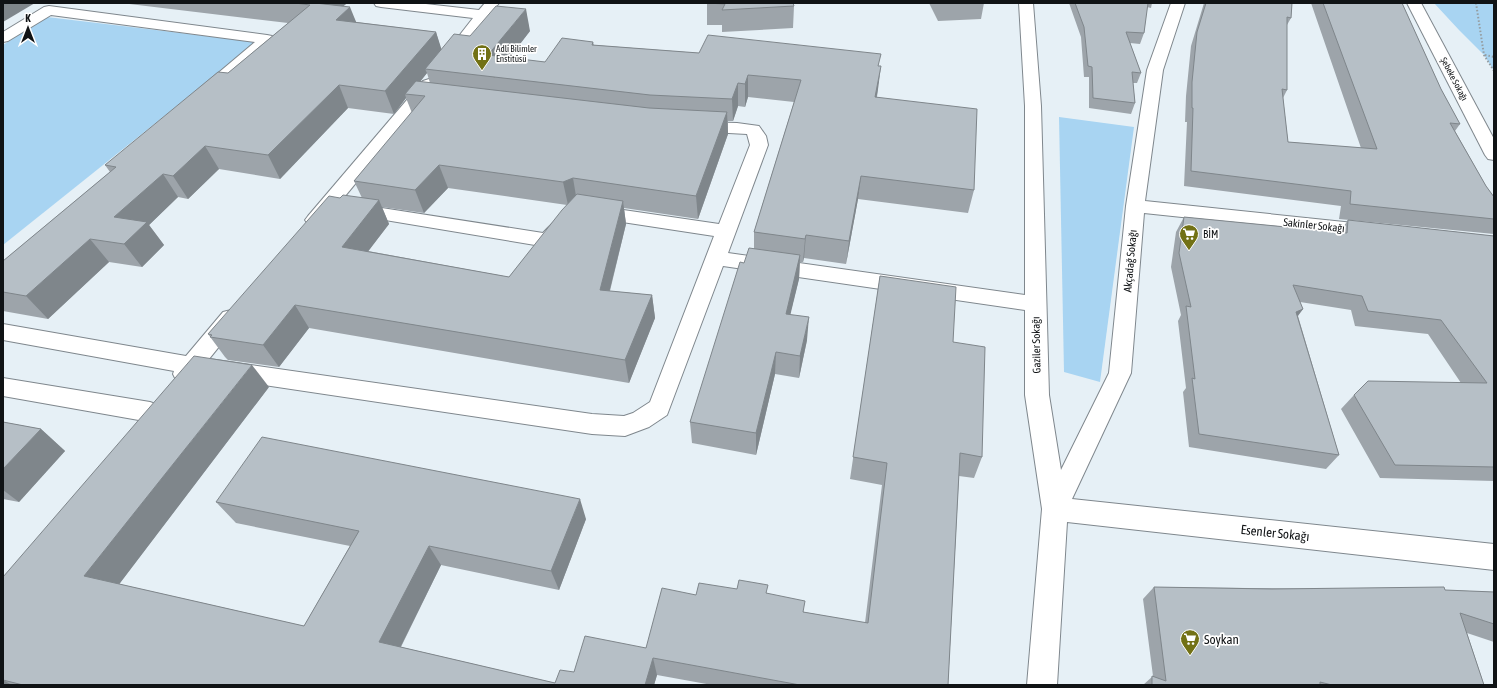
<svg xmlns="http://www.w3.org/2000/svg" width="1497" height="688" font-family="'Asap Condensed',sans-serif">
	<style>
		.green { fill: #a8d4f2 }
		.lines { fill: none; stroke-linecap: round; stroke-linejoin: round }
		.minor-casing { stroke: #7f878d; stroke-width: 2 }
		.path { stroke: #959da1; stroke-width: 2; stroke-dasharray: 1.5 2; stroke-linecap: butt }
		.minor { fill: #fff; fill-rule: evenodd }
		.wall { fill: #9da4aa; fill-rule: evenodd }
		.shaded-wall { fill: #7f868b }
		.building { fill: #b6bfc6; stroke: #7f868b }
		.labels { text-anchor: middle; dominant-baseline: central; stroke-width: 3.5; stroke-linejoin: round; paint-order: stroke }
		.far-poi-label { font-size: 9px; fill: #101315; stroke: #fff; text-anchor: start }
		.far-street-label { font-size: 9px; fill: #101315; stroke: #fff }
		.street-label { font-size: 11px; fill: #101315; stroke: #fff }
		.poi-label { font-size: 11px; fill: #101315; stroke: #fff; text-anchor: start }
		.near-street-label { font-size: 13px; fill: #101315; stroke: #fff }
		.near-poi-label { font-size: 13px; fill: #101315; stroke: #fff; text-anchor: start }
	</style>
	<rect width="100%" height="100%" fill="#e6f0f6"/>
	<g class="green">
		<polygon points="1434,3 1494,3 1494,71 1484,55 1459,30"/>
		<polygon points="47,17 257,42 3,245 3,45"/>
		<polygon points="1059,117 1134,127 1100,382 1064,372"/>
	</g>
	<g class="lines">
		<defs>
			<g id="minor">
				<polygon points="374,3 417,3 479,10 485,3 499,3 454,62 449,64 444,62 441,59 473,18 381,7 376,6"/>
				<path d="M1019 3H1033L1041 106 1049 395 1061 470 1109 373 1126 206 1147 70 1171 3H1185L1163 70 1145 201 1373 225 1380 226 1383 231 1380 236 1373 237 1144 213 1131 373 1072 499 1494 544V570L1067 522 1057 685H1027L1042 509 1025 395V310L723 266 667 415 649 427 625 436 592 434 197 375C190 382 185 383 176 380L173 374 174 371 3 340V324L186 356 223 312 231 310 239 312 242 318 209 359 592 414 624 416 633 413 650 402 714 236 596 218 589 216 587 212 589 208 596 206 719 224 750 145 747 134 692 131 690 127 692 123 698 122 737 123 759 126 766 136 768 145 728 253 1025 295V106Z"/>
				<polygon points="1407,3 1421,3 1494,139 1494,160 1488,159 1485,155"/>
				<polygon points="49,6 267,35 272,36 274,39 210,96 204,98 198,96 196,93 198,90 255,42 51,15 8,41 3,42 3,32 44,7"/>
				<polygon points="429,79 435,81 437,84 435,87 322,224 315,226 308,224 305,220 308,216 423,81"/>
				<path d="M356 204 543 233C552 224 555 217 569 221L572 225 554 245 547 247 349 214 347 210 349 206Z"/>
				<polygon points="3,378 150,402 158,405 162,412 158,419 150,422 3,396"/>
			</g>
		</defs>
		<use href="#minor" class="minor-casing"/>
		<g class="path">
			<polyline points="1476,3 1484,55 1494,71"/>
			<polyline points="1485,55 1494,57"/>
		</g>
		<use href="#minor" class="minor"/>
	</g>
	<g class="wall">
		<path d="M121 3H346V4L343 6 356 22 436 32 441 50 470 36 530 31 509 58 545 62 593 42 594 45 699 53 879 66 878 89 877 97 974 190 968 213 858 199 846 264 804 258 803 262H800L799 279 790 314 807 340 799 378 775 374 756 455 692 443 690 422 744 263 754 249V232L794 102 748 97 745 107 738 106 733 121H728V134L698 219 624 208 626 224 610 291 652 295 655 318 629 383 309 328 279 367 228 360 225 357 208 334 340 198H362L354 181 412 113 406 98 394 114 348 108 280 179 219 169 188 199 178 197 149 225 164 245 142 267 109 262 48 319 3 311V261L110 172 105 165 228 73 288 23ZM427 73 430 83 420 82ZM448 188 567 205 509 277 368 251 389 224 382 207 424 213Z"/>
		<polygon points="707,3 794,6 793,28 722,32 722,25 707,25"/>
		<polygon points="929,3 984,3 981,19 938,21"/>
		<polygon points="1069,3 1152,3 1151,8 1147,7 1144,33 1140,44 1130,43 1141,73 1137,83 1133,83 1135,103 1131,114 1089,108 1089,77 1084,77 1081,37"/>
		<polygon points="1204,3 1292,3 1291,18 1287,25 1287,90 1283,98 1288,142 1361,148 1311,3 1402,3 1441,89 1460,124 1455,131 1486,186 1494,197 1494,234 1339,219 1341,206 1184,186 1187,122 1185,122 1186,96 1191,46"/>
		<polygon points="1184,217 1340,232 1348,220 1494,236 1494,481 1380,478 1341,409 1354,395 1461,383 1428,334 1355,326 1351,310 1300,302 1303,309 1298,316 1339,455 1326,469 1189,447 1183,392 1186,388 1178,321 1181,315 1171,267 1176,232"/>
		<polygon points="880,276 953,342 982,457 974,478 959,476 948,685 712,685 657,675 654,685 3,685 3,577 269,387 119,584 304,626 350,546 236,523 216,502 586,519 559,590 441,565 401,647 555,683 574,672 646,648 696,595 737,589 767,593 804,612 865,623 882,485 850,479"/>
		<polygon points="3,422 41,429 65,451 19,502 3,499"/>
		<polygon points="1154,587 1445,590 1494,592 1494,642 1467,633 1484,685 1143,685 1153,676 1143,599"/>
	</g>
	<g class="shaded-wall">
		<polygon points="3,3 35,3 3,22"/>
		<polygon points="313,3 346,3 346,4 322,24"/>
		<polygon points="350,7 359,29 336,20"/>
		<polygon points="526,9 530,31 494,78 488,55"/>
		<polygon points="436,32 443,54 425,69 427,73 410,94 405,94 406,98 394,114 385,91"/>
		<polygon points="881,66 878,89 872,120 875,97"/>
		<polygon points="748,75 748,97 745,107 745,84"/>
		<polygon points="738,83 738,106 733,121 732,99"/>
		<polygon points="339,85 348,108 280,179 268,155"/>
		<polygon points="727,112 728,134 698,219 696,196"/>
		<polygon points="205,146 219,169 188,199 173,176"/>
		<polygon points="439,165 448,188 424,213 415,190"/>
		<polygon points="163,174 178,197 149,225 164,245 142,267 124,244 114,217"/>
		<polygon points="861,176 858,199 846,264 849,241"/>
		<polygon points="573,178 577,202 568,205 563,182"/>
		<polygon points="379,200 389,224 354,270 342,247"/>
		<polygon points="623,201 626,224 604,313 600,290"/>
		<polygon points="806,235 804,258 803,262 805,239"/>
		<polygon points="90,239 109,262 48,319 26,296"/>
		<polygon points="800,255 799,279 785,337 786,314"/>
		<polygon points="652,295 655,318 629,383 625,360"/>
		<polygon points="295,305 309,328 279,367 263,345"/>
		<polygon points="1303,309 1292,323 1296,312"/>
		<polygon points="809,317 807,340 799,378 800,356"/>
		<polygon points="776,352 775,374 756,455 756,433"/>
		<polygon points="252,365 269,387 111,595 84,576"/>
		<polygon points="41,429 65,451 19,502 3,490 3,469"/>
		<polygon points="580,499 586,519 559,590 551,571"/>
		<polygon points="429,546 441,565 394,660 379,642"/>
		<polygon points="653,658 657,675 654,685 645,685"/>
		<polygon points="3,680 12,685 3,685"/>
	</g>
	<g class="building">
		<polygon points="295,3 315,3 350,7 336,20 436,32 385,91 339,85 268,155 205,146 173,176 163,174 114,217 147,222 124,244 90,239 26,296 3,292 3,261 116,167 105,165 218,72 228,73 310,5"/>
		<polygon points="706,3 793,3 794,6 722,10 725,4"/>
		<polygon points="1075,3 1148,3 1144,33 1126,32 1141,73 1132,72 1135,103 1093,98 1092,67 1088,66 1084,27"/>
		<polygon points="1206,3 1292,3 1291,18 1287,17 1287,90 1282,89 1288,142 1377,149 1323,3 1402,3 1441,89 1460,124 1450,123 1486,186 1494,197 1494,219 1350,204 1351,191 1191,171 1193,108 1192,108 1192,82 1197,32"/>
		<polygon points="496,6 526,9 488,55 545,62 562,38 593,42 592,45 699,53 708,35 881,54 878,66 881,66 875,97 977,109 974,190 861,176 849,241 806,235 805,239 754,232 801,80 748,75 745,84 738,83 732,99 650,95 425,69 454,34 470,36"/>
		<polygon points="416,81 649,108 727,112 696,196 573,178 563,182 439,165 415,190 354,181 425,96 405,94"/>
		<polygon points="577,194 623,201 600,290 652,295 625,360 295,305 263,345 210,337 212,335 208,334 329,196 340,198 343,195 379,200 342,247 509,277 562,210"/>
		<polygon points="1184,217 1347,233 1348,220 1494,236 1494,467 1395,465 1354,395 1368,381 1487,383 1441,320 1368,311 1362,296 1293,285 1303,309 1296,312 1339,455 1199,434 1192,378 1195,379 1186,306 1191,307 1179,253"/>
		<polygon points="749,248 800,255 786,314 809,317 800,356 776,352 756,433 690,422 740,262 744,263"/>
		<polygon points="880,276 956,287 953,342 985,347 982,457 960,453 948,685 800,685 653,658 645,685 23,685 3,680 3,577 194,356 252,365 84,576 304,626 359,531 216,502 262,437 580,499 551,571 429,546 379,642 555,683 560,670 574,672 585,636 646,648 662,588 696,595 699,583 737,589 739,580 768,585 766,593 805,601 803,612 868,623 887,463 853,457"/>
		<polygon points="3,422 41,429 3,469"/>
		<polygon points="1154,587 1272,589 1444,587 1445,590 1494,592 1494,624 1460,613 1484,685 1332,685 1320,682 1320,685 1152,685 1152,676 1166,681"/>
	</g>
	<defs>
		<symbol id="building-pin" viewBox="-11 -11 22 30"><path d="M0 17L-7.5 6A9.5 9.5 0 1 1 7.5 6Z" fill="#727115" stroke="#fff"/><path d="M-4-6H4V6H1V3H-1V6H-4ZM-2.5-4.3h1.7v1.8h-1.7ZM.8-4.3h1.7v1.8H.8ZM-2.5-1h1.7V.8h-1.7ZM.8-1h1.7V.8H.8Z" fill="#fff"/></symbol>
		<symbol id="supermarket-pin" viewBox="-11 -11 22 30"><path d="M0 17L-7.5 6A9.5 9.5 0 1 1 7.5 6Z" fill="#727115" stroke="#fff"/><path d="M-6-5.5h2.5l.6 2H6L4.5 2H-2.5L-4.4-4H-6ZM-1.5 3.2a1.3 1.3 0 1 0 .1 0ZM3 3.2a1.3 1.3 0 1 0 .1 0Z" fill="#fff"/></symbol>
	</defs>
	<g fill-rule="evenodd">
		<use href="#building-pin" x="471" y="43" width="22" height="30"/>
		<use href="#supermarket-pin" x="1178" y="223" width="22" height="30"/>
		<use href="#supermarket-pin" x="1179" y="628" width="22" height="30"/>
	</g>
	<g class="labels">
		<g class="far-poi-label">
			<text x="496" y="49">Adli Bilimler<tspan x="496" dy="10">Enstitüsü</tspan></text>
		</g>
		<g class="far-street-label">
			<text transform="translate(1454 79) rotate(62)">Şebeke Sokağı</text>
		</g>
		<g class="street-label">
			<text transform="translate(1314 225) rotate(6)">Sakinler Sokağı</text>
			<text transform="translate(1130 261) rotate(-85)">Akçadağ Sokağı</text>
			<text transform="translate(1036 345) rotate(-91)">Gaziler Sokağı</text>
		</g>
		<g class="poi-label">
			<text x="1203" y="234">BİM</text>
		</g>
		<g class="near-street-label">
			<text transform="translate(1275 533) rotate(6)">Esenler Sokağı</text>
		</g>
		<g class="near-poi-label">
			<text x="1204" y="639">Soykan</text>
		</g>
	</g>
	<rect width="1497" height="688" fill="none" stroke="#101315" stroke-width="8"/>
	<g transform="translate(28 28)" stroke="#ffffff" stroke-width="3" paint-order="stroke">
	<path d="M0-3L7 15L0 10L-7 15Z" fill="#101315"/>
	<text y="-6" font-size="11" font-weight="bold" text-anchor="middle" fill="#101315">K</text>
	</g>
</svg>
